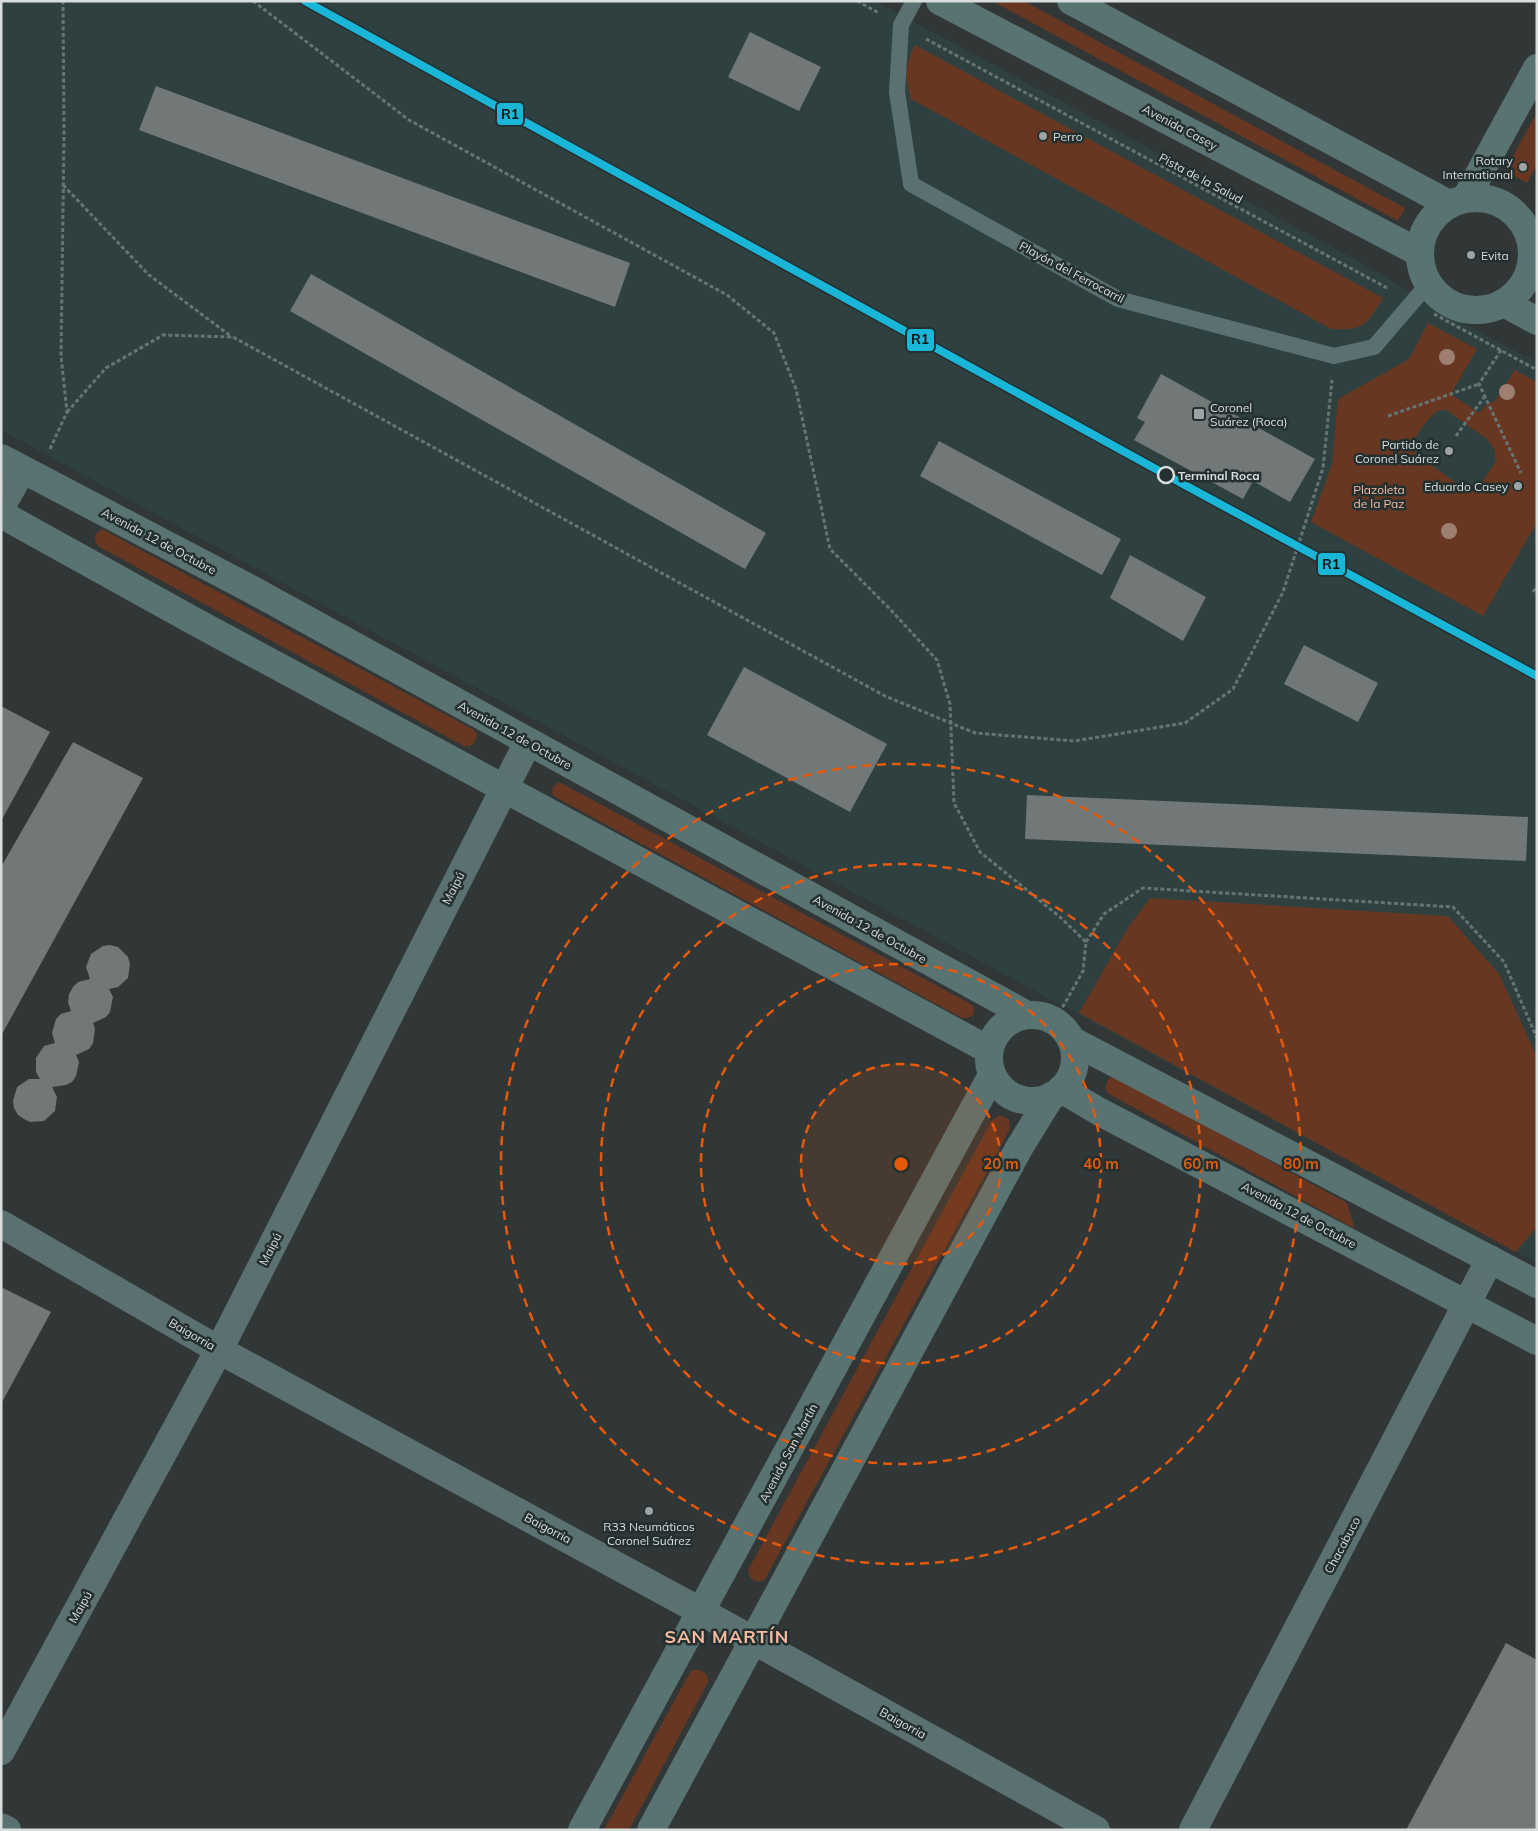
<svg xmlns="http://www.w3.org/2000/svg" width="1538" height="1831" font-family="Mulish,sans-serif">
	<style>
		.built { fill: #2e4140 }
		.green { fill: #673722; fill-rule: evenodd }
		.building { fill: #727877 }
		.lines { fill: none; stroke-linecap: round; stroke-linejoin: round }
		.path { stroke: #667574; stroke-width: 3; stroke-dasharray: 4 2.5; stroke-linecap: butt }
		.lane { stroke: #5b7171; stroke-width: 16 }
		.street { stroke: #5b7171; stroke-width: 28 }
		.secondary { stroke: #597272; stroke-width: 28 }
		.rail-1-casing { stroke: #24302f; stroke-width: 11 }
		.rail-1 { stroke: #1ab6d8; stroke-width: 8 }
		.tree { fill: #9e8072 }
		.ring { fill: none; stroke: #e8590c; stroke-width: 2.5; stroke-dasharray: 9 6 }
		.poi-dot { fill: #9da4a3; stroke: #24302f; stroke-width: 2 }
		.stop-dot { fill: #24302f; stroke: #d7dedd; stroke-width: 2.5 }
		.labels { text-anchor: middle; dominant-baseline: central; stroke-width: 5; stroke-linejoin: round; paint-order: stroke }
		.street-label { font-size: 12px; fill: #d7dedd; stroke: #24302f }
		.poi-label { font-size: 12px; fill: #d7dedd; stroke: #24302f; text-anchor: start }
		.stop-label { font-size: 12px; font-weight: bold; fill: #d7dedd; stroke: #24302f; text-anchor: start }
		.park-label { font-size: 12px; fill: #f8bba3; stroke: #24302f }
		.district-label { font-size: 18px; font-weight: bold; letter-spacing: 1px; fill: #f8baa1; stroke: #24302f }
		.centre { fill: #e8590c; stroke: #24302f; stroke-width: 2.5 }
		.ring-label { font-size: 15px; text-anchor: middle; font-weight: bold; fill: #e8590c; stroke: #24302f; stroke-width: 5; stroke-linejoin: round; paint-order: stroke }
		.line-badge { stroke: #24302f; stroke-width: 2 }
		.pale-badge-label { font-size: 14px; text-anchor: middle; font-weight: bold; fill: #111 }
	</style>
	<rect width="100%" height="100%" fill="#313737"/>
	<polygon class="built" points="1,1 875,1 1349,256 1488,337 1537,362 1537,1263 1,430"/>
	<g class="green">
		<polygon points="1024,1 1405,208 1398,221 994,2"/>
		<path d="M915 45 1383 298C1367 324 1364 331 1331 329L911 99C904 74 904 68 915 45Z"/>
		<polygon points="1537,112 1537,165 1527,183 1505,171"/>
		<path d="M1428 323 1477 349 1451 394 1479 413 1488 403 1495 401 1515 370 1537 382V522L1483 616 1311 522 1332 464 1338 399 1409 359ZM1441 410H1446L1488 440 1494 449 1496 461 1476 491 1469 492 1417 455C1415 449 1414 444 1416 439 1418 430 1433 412 1441 410Z"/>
		<polygon points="102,529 474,730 477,736 475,742 470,746 464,746 98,546 95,541 95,535"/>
		<polygon points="559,782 969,1003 974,1007 973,1015 968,1018 962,1018 555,797 552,793 553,787"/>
		<polygon points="1150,898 1448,916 1499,974 1537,1057 1537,1227 1516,1252 1079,1013 1127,929"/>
		<path d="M1116 1077 1347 1203 1355 1229 1109 1094C1104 1089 1105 1083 1110 1078Z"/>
		<path d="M1000 1115 1009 1119 1010 1129 765 1579C756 1585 749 1579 748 1570L992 1120Z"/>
		<path d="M693 1670C701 1669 709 1673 708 1682L629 1830H604L690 1672Z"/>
	</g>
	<g class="building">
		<polygon points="750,32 821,67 799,111 728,77"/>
		<polygon points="156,86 630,263 615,307 139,130"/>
		<polygon points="311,274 766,533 745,569 290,311"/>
		<polygon points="1161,374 1315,459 1290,502 1253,481 1243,499 1134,440 1145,422 1137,418"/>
		<polygon points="939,441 1121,539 1102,575 920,476"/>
		<polygon points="1130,555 1206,597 1183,641 1110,598"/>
		<polygon points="1304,645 1378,683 1358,722 1284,684"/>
		<polygon points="744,667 887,744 850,812 707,735"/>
		<polygon points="1,706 50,732 1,821"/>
		<polygon points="73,742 143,778 1,1036 1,867"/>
		<polygon points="1027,795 1528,817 1526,861 1025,839"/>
		<polygon points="110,945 118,947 128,957 130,964 128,978 118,987 109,989 113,997 110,1012 106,1017 93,1023 95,1029 93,1043 89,1049 76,1055 79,1062 76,1076 72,1082 66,1085 52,1087 57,1097 55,1111 44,1121 30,1122 24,1119 18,1115 14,1108 13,1101 17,1087 29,1079 40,1079 36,1072 36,1058 44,1046 55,1043 52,1033 56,1019 61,1014 71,1011 68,1002 69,994 73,987 78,982 90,979 86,967 91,954 103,946"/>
		<polygon points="1,1287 51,1312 1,1404"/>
		<polygon points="1506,1643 1537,1660 1537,1830 1406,1830"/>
	</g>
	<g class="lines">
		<g class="path">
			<polyline points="253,1 409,120 727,295 774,333 796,389 830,549 889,608 937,660 950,704 954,803 980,852 1060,917 1086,942 1083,971 1061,1010"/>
			<polyline points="857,1 879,13"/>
			<polyline points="926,39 1389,289"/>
			<polyline points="63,185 149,275 232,337"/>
			<polyline points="1434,314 1537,370"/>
			<polyline points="1501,350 1479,384 1521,473"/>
			<polyline points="67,412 106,368 163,335 233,337 885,696 975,733 1074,741 1185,723 1233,689 1283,592 1323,468 1332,380"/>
			<polyline points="1388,416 1479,384"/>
			<polyline points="1456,436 1485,396"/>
			<polyline points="50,449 67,412 61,356 64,135 63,1"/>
			<polyline points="1533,592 1537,586"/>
			<polyline points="1086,942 1104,914 1143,888 1453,907 1504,962 1537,1038"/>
		</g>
		<polyline class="lane" points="914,1 901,25 897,92 911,184 1118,299 1334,356 1374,347 1428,284"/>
		<g class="street">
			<polyline points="1,507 22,470"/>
			<polyline points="1,1224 219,1350 702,1612 1096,1830"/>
			<polyline points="1,1751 219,1350 528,742"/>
			<polyline points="1,1827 7,1830"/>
			<polyline points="1193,1830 1490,1259"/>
		</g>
		<g class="secondary">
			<polyline points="940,1 1420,253"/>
			<polyline points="1071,1 1449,204"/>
			<circle cx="1476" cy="254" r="56"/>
			<polyline points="1466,198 1537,68"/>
			<polyline points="1504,303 1537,321"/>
			<polyline points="1,458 247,587 1027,1015"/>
			<polyline points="1,514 192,620 989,1050"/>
			<circle cx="1032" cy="1058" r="43"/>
			<polyline points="1071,1040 1537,1284"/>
			<polyline points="1061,1089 1100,1112 1537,1341"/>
			<polyline points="582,1830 992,1075"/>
			<polyline points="651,1830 1019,1148 1051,1096"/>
		</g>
		<defs>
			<polyline id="rail-1" points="305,1 1183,484 1537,676"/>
		</defs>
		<use href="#rail-1" class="rail-1-casing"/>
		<use href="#rail-1" class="rail-1"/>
	</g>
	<g class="tree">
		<circle cx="1447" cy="357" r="8"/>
		<circle cx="1507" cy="392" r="8"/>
		<circle cx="1449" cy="531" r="8"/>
	</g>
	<circle cx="901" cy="1164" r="100" fill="#e8590c" fill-opacity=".12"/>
	<g class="ring">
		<circle cx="901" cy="1164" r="100"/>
		<circle cx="901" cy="1164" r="200"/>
		<circle cx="901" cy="1164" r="300"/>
		<circle cx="901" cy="1164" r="400"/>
	</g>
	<g class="poi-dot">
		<circle cx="1043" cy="136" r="5"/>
		<circle cx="1523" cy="167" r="5"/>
		<circle cx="1471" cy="255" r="5"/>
		<rect x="1193" y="408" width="12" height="12" rx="2.5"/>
		<circle cx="1449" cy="451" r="5"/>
		<circle cx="1518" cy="486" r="5"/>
		<circle cx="649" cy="1511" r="5"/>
	</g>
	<circle class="stop-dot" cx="1166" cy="475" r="8"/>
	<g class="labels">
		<g class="street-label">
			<text transform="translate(1180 127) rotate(28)">Avenida Casey</text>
			<text transform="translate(1201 178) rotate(28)">Pista de la Salud</text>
			<text transform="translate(1072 272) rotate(28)">Playón del Ferrocarril</text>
			<text transform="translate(159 541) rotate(28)">Avenida 12 de Octubre</text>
			<text transform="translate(515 735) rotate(29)">Avenida 12 de Octubre</text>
			<text transform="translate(453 888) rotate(-63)">Maipú</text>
			<text transform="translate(870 929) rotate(29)">Avenida 12 de Octubre</text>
			<text transform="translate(1299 1215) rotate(28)">Avenida 12 de Octubre</text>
			<text transform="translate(270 1249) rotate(-63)">Maipú</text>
			<text transform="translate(192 1334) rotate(30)">Baigorria</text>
			<text transform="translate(788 1453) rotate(-62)">Avenida San Martín</text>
			<text transform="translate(548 1528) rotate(28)">Baigorria</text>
			<text transform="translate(1342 1545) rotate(-62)">Chacabuco</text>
			<text transform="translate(80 1607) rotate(-61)">Maipú</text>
			<text transform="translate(903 1723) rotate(29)">Baigorria</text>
		</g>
		<g class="poi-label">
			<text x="1053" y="136">Perro</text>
			<text x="1513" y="160" text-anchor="end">Rotary<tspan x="1513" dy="14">International</tspan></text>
			<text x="1481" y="255">Evita</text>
			<text x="1210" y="407">Coronel<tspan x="1210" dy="14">Suárez (Roca)</tspan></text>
			<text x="1439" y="444" text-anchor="end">Partido de<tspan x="1439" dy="14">Coronel Suárez</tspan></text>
			<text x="1508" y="486" text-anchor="end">Eduardo Casey</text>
			<text x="649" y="1526" text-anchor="middle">R33 Neumáticos<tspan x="649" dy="14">Coronel Suárez</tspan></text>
		</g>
		<g class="stop-label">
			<text x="1178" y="475">Terminal Roca</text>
		</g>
		<g class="park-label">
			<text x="1379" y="489">Plazoleta<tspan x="1379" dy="14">de la Paz</tspan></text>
		</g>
		<g class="district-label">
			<text x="727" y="1636">SAN MARTÍN</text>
		</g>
	</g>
	<circle cx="901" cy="1164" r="8" class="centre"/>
	<g class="ring-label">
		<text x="1001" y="1169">20 m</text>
		<text x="1101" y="1169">40 m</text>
		<text x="1201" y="1169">60 m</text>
		<text x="1301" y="1169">80 m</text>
	</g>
	<g class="line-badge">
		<rect x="496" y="102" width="28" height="24" rx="5" fill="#1ab6d8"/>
		<rect x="906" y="328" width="29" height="24" rx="5" fill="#1ab6d8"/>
		<rect x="1317" y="552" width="29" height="24" rx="5" fill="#1ab6d8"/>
	</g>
	<g class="pale-badge-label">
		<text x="510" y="119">R1</text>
		<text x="920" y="344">R1</text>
		<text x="1331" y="569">R1</text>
	</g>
	<rect width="1538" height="1831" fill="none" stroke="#d7dedd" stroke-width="5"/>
</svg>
